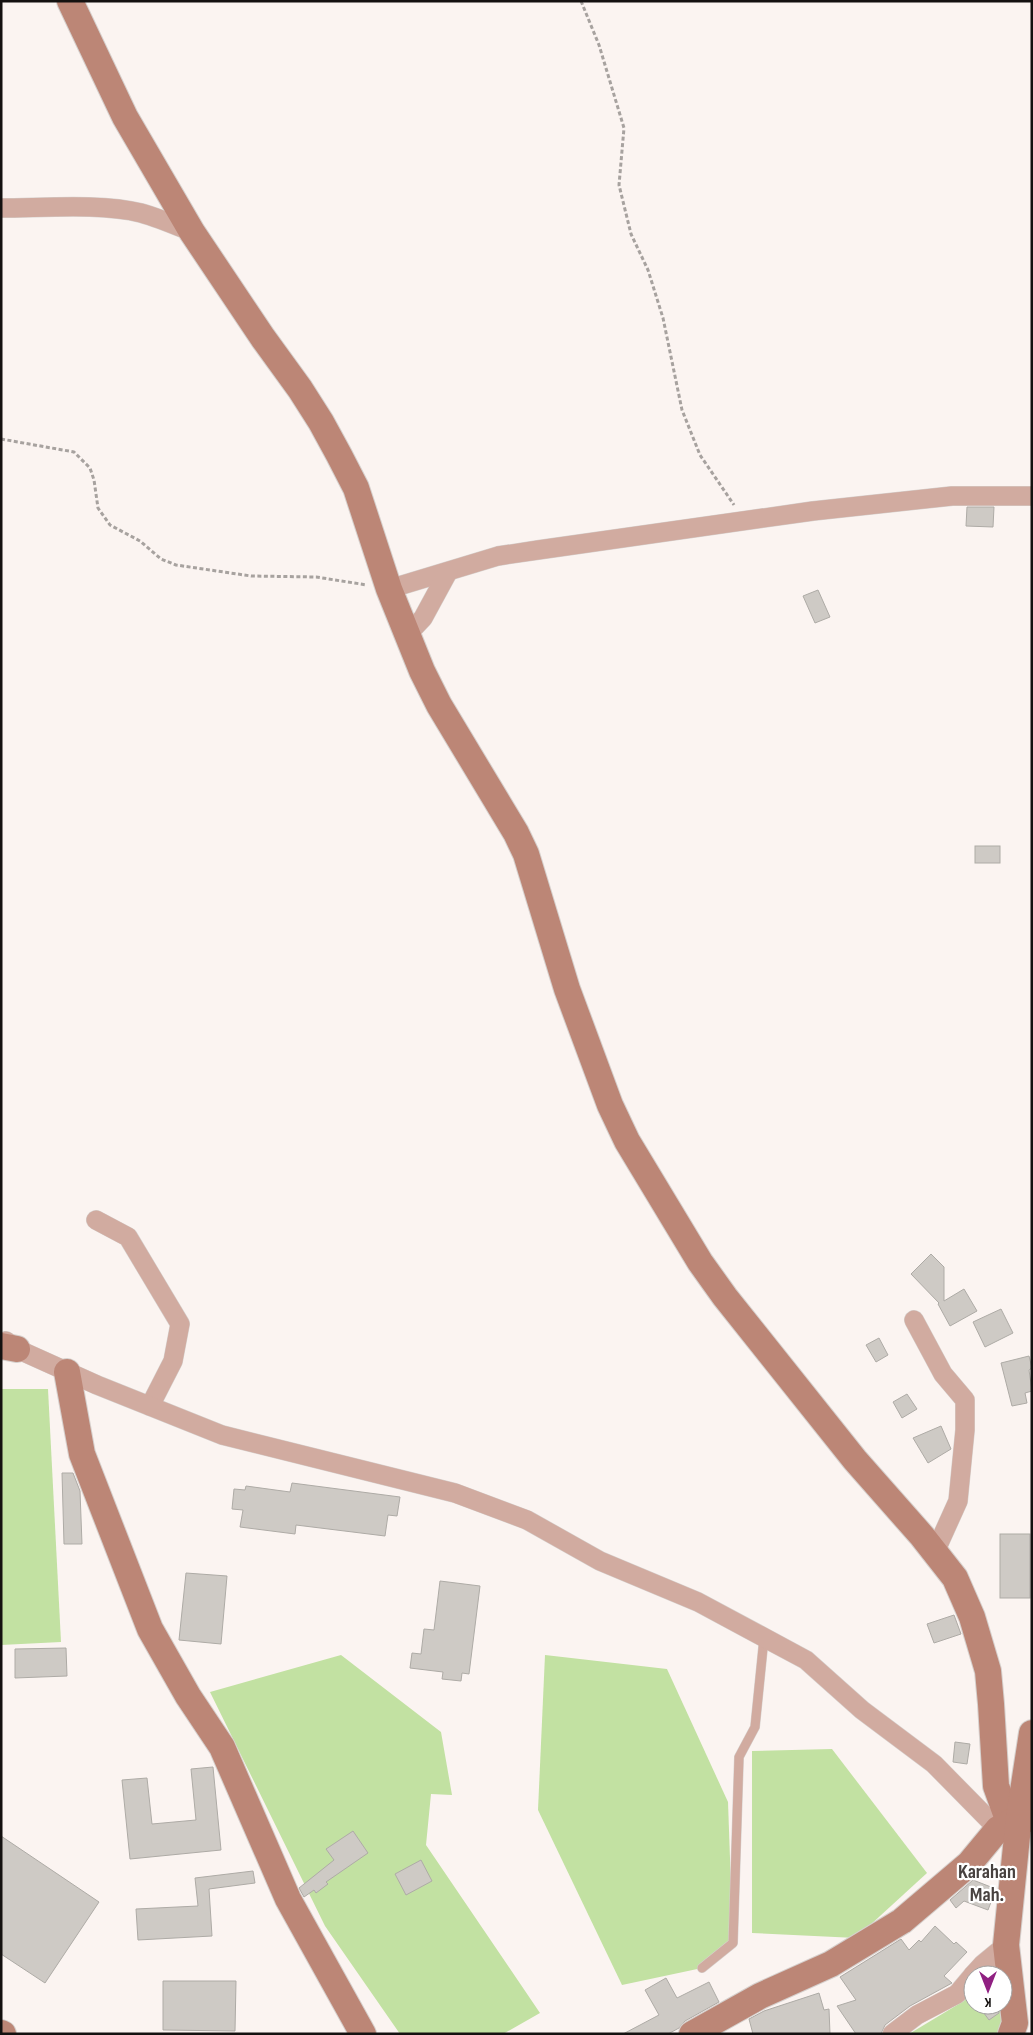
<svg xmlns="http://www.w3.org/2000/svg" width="1033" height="2035" font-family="'Sofia Sans Condensed',sans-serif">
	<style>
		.green { fill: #c2e1a2 }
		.building { fill: #cecac5; stroke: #aeaba6 }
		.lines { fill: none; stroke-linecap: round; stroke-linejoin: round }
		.lane-casing { stroke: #d6d0cd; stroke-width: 10 }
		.street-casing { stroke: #d6d0cd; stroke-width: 20 }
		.secondary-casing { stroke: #d6d0cd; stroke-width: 28 }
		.path { stroke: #a7a29f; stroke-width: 3; stroke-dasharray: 4 2.5; stroke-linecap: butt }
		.lane { stroke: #d1aba0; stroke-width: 9 }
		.street { stroke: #d1aba0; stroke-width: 19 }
		.secondary { stroke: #bc8676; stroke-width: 26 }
		.labels { text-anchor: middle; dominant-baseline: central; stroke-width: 4.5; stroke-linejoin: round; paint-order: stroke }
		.district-label { font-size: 20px; font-weight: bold; fill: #47413f; stroke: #fff }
	</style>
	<rect width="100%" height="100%" fill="#fbf4f1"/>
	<g class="green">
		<polygon points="1,1389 48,1389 61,1642 1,1645"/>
		<polygon points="341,1655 441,1732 452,1795 431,1794 426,1845 540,2013 503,2034 400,2034 325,1926 210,1692"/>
		<polygon points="545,1655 667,1669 728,1802 733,1943 702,1968 622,1985 538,1810"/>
		<polygon points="832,1749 927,1873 856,1938 752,1933 752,1751"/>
		<polygon points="999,1951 1015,2023 1012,2034 909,2034 962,2002 973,1987 973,2005 1003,2005 1003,1975 982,1975"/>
	</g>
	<g class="building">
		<polygon points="967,507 994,507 993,527 966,526"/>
		<polygon points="818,590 830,617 815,623 803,596"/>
		<rect x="975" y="846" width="25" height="17"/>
		<polygon points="931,1254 944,1267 944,1301 964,1289 977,1311 950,1326 938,1304 939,1303 911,1274"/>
		<polygon points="1001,1309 1013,1333 985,1347 973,1322"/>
		<polygon points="879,1338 888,1355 876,1362 866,1345"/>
		<polygon points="1029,1356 1032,1368 1029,1370 1032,1391 1025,1393 1027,1403 1012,1406 1001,1363"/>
		<polygon points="907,1394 917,1409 902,1418 893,1402"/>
		<polygon points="941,1426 951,1449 928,1463 913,1438"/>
		<polygon points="62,1473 73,1473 80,1491 82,1544 64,1544"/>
		<polygon points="292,1483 400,1497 397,1516 388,1515 385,1536 296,1525 295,1534 240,1527 243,1510 232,1509 234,1489 245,1490 246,1486 290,1492"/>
		<rect x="1000" y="1534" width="30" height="64"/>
		<polygon points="186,1573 227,1576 221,1644 179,1640"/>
		<polygon points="440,1581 480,1586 469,1674 462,1673 461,1681 442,1679 443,1672 410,1668 412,1653 421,1654 424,1629 434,1630"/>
		<polygon points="954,1615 961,1634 934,1643 927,1624"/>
		<polygon points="66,1648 67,1676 15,1678 15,1649"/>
		<polygon points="955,1742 970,1744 967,1764 953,1762"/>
		<polygon points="213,1767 221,1850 130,1859 122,1780 147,1778 152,1824 196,1820 191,1769"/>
		<polygon points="353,1831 368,1853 326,1882 328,1884 316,1893 314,1890 304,1897 299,1888 334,1860 326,1849"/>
		<polygon points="1,1836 99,1902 45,1983 1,1954"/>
		<polygon points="421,1860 432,1881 406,1895 395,1874"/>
		<polygon points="253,1871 255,1883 209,1889 212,1936 138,1940 136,1909 198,1906 195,1878"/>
		<polygon points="973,1880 996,1889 988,1910 964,1901 956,1908 950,1900"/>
		<polygon points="935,1926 954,1944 956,1942 967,1952 944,1976 952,1983 910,2006 885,2025 881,2034 856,2034 837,2006 856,2000 840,1977 901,1939 909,1950 919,1940 921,1942"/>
		<polygon points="666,1978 677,1998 709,1982 719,2002 685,2021 679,2028 668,2034 623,2034 659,2015 645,1990"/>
		<polygon points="163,1981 236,1981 235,2031 163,2030"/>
		<polygon points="819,1993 824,2010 829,2009 830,2034 753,2034 749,2019 764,2011"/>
		<polygon points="978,2005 998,2005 999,2013 989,2020"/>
	</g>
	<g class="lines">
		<defs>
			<polyline id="lane" points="702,1968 733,1943 739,1757 755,1727 764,1638"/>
			<g id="street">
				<path d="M1 208C42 208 102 203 141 213 159 218 175 225 192 232"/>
				<polyline points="389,589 498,556 538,550 813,511 952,496 1032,496"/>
				<polyline points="408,634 423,618 448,572"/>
				<polyline points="96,1220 128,1237 180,1324 173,1361 150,1406"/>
				<polyline points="914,1320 943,1374 965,1400 965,1430 958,1501 935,1552"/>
				<polyline points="6,1341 17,1349 97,1385 222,1435 455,1493 527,1520 600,1561 698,1602 806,1660 862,1710 934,1764 998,1829"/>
				<polyline points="973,1975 983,1964 1006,1945"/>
				<polyline points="892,2034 917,2015 957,1994 973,1975"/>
			</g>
			<g id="secondary">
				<polyline points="70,1 125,117 192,232 263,338 300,389 321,422 339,455 356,488 389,589 422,671 439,705 516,833 526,854 567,989 610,1105 627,1141 700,1262 725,1297 855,1460 922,1536 955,1578 972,1617 988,1671 991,1704 996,1786 1009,1822"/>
				<polyline points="1,1346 17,1349"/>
				<polyline points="67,1372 82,1454 150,1629 188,1696 222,1747 288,1899 363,2034"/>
				<polyline points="1,2033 3,2034"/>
				<polyline points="692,2034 760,1996 831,1964 902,1921 969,1864 998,1829 1019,1817 1032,1819"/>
				<polyline points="1011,2034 1015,2023 1006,1945 1019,1817 1032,1733"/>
			</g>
		</defs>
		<use href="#lane" class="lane-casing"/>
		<use href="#street" class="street-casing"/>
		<use href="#secondary" class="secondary-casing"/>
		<g class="path">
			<polyline points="581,1 599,45 624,128 619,185 631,234 648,270 663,318 682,410 700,455 734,505"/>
			<polyline points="1,439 74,452 90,468 94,480 98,508 110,525 140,541 161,559 176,565 251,576 316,577 367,585"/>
		</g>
		<use href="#lane" class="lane"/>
		<use href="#street" class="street"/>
		<use href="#secondary" class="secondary"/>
	</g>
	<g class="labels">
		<g class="district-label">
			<text x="987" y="1872">Karahan<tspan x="987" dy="23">Mah.</tspan></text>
		</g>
	</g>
	<rect width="1033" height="2035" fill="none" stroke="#141110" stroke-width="5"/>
	<g transform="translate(988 1990) rotate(180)"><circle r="24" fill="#ffffff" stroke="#a1a09f"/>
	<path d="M0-4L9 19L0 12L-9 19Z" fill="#902082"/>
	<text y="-8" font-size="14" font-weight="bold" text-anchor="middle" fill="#141110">K</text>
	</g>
</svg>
